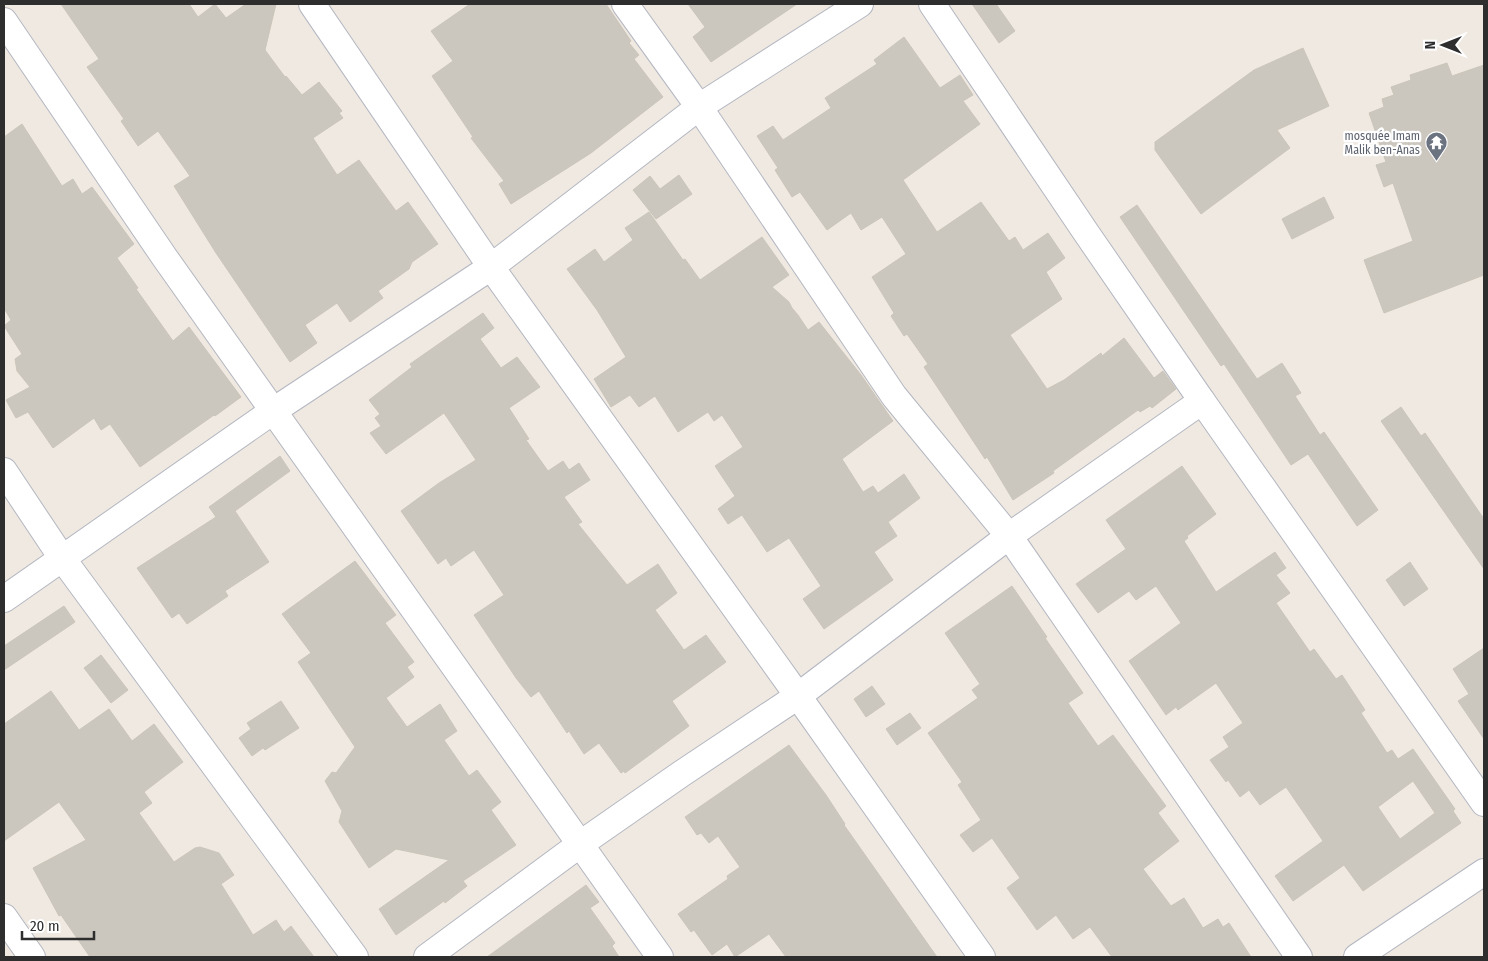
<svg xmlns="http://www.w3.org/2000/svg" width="1488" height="961" font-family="'Fira Sans Condensed',sans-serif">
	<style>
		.building { fill: #cbc7bf; stroke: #cbc5ba; fill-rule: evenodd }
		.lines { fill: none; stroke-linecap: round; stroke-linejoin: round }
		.street-casing { stroke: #b4b7c1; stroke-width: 28 }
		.street { stroke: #fff; stroke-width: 26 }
		.labels { text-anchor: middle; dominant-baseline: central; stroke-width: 4.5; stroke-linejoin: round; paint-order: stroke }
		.worship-label { font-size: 12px; fill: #5b616d; stroke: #fff; text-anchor: end }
	</style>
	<rect width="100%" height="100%" fill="#efe9e1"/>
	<g class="building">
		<polygon points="61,4 189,4 198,17 215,4 226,18 246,4 276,4 265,50 285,77 286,76 302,95 319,82 342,111 339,113 343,118 313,138 337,175 359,160 396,211 408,202 438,244 412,262 409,269 378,291 383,298 350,322 337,303 305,325 317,343 290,362 216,253 174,186 190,176 158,131 138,146 121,121 124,119 87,67 99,59"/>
		<polygon points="470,4 606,4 631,41 629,43 639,55 634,59 663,97 591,153 511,204 499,184 504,181 471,138 473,137 432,76 453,61 431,31"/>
		<polygon points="688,4 797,4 711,62 693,37 705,27"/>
		<polygon points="972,4 996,4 1015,31 999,43"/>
		<polygon points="904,37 940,88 960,75 973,95 963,101 980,124 903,180 937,232 981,202 1009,241 1015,237 1023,250 1048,233 1065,258 1046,272 1062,299 1010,335 1047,389 1064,380 1101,353 1102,356 1124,338 1154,378 1163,371 1176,389 1152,408 1150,406 1140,412 1138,410 1053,471 1054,473 1013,500 987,457 985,459 924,367 928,364 907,334 904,336 891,316 894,313 872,277 906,254 882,217 861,230 851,213 827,230 800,192 792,197 775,170 778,168 757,136 773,126 783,140 831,108 825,98 877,64 874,60"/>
		<polygon points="1303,48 1329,106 1277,130 1290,148 1201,214 1155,150 1155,142 1254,70"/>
		<polygon points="1447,63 1452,76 1484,65 1484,275 1384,313 1364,260 1413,241 1393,183 1384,187 1376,165 1386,162 1369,113 1384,107 1382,99 1394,95 1391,87 1411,80 1410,75"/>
		<polygon points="22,124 62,186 73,179 82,194 92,187 134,244 117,258 138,288 136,289 173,341 189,327 241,397 215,416 214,415 140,467 110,424 101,430 94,418 53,448 28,412 16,418 6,400 30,387 17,371 15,359 22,354 4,326 11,320 4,308 4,137"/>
		<polygon points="679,175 692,194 656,219 633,190 650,176 660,189"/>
		<polygon points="1324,197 1334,218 1292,239 1282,219"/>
		<polygon points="1137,205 1257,379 1282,363 1301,393 1295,396 1320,435 1324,432 1378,510 1357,526 1308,454 1291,465 1224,364 1221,366 1120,217"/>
		<polygon points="649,212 683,260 685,259 700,280 762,237 789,275 772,287 789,302 792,308 798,315 808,330 819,322 861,375 893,421 842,459 863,492 873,486 878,493 904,474 920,498 888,522 897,536 874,552 893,580 824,629 803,599 821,586 789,538 767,552 742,515 728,524 718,509 735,496 715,466 743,447 722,415 714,421 708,412 678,432 655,396 639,407 630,395 611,407 594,379 626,357 597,310 567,269 595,249 604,262 633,240 625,228"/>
		<polygon points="483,313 494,328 480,339 501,368 517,357 540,387 509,408 529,439 526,440 548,471 563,461 569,470 579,463 590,480 564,497 582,522 578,524 627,585 658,564 677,593 655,610 684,650 706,635 726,662 672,701 689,726 625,773 624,771 621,773 599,743 584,754 569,731 567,733 539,691 531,697 516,678 474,615 504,595 474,550 451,566 446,558 438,564 401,511 439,483 476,460 444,413 386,454 370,433 381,426 375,418 380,414 369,400 412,367 410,364"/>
		<polygon points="1401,407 1421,436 1425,433 1484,519 1484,569 1381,421"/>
		<polygon points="280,456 290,471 235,511 269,562 225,591 228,596 187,624 179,613 172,618 137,568 216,517 209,507"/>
		<path d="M1182 466 1216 514 1187 536 1188 538 1184 541 1216 592 1275 552 1286 568 1276 575 1290 593 1276 603 1310 652 1314 649 1336 679 1342 675 1365 710 1361 713 1387 753 1392 750 1402 765 1398 759 1413 749 1455 809 1453 811 1461 823 1363 891 1344 865 1293 901 1275 876 1323 841 1286 787 1260 805 1249 790 1240 797 1228 780 1226 782 1210 760 1229 747 1223 737 1243 723 1216 683 1178 710 1176 707 1166 715 1129 661 1181 623 1156 586 1136 600 1129 591 1098 613 1076 584 1126 549 1106 520ZM1413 781 1435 813 1400 839 1378 807Z"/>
		<polygon points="355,561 396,615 385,623 414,662 407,667 414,677 386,698 407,727 440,704 457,731 444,740 469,776 477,770 501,802 491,810 516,845 463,881 467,886 445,903 444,901 396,935 379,909 449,860 396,849 369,868 339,822 342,811 325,781 332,772 336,773 355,747 298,662 311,653 282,614"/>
		<polygon points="1410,562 1428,589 1404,606 1386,580"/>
		<polygon points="1012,586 1047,637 1045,638 1083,693 1068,703 1098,746 1113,735 1166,806 1158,813 1179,841 1143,869 1171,906 1184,898 1203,928 1218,919 1223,927 1229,923 1251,957 1112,957 1090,927 1073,939 1056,915 1037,930 1007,888 1020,878 992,838 973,852 960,835 981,820 958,785 962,782 928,733 978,698 972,690 980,684 945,633"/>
		<polygon points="64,606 75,622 4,670 4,646"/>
		<polygon points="1484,648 1484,739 1458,701 1469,694 1453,669"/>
		<polygon points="101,655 128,690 111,703 84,668"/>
		<polygon points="872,686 885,704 866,717 854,699"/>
		<polygon points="51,691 79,730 109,709 132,741 154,724 183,762 144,792 152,803 139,813 174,862 195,848 200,847 219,853 234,875 221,884 253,935 276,920 284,932 291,926 314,957 90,957 61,915 59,916 33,868 86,840 59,802 4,841 4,724"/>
		<polygon points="281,701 299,728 265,750 263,748 252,756 239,738 251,729 247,723"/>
		<polygon points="910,713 921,728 897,745 886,729"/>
		<polygon points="789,745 826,795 845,824 844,825 937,957 786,957 769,934 735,957 727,944 712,955 694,930 691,932 678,914 728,879 727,876 740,867 718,836 709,843 701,833 697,835 685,817"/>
		<polygon points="586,885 599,902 590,908 615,943 612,946 619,957 487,957"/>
	</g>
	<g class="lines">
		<defs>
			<g id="street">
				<polyline points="312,4 491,267 798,696 982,957"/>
				<polyline points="625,4 699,107 894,396 1009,536 1299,957"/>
				<polyline points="932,4 1087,234 1202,401"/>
				<polyline points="4,21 165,258 660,957"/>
				<polyline points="4,471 62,558 355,957"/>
				<polyline points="4,599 273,411 491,267 699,107 860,4"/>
				<polyline points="4,917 32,957"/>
				<polyline points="427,957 579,845 681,774 798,696 1009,536 1202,401 1484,803"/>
				<polyline points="1357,957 1484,872"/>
			</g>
		</defs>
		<use href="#street" class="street-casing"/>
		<use href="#street" class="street"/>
	</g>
	<defs>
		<symbol id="temple-pin" viewBox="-11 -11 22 30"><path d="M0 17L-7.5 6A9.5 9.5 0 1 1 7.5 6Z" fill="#6b7280" stroke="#fff"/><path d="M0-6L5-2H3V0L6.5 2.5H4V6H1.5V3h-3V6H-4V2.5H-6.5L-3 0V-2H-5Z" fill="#fff"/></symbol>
	</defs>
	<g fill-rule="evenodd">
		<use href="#temple-pin" x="1424" y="130" width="25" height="34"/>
	</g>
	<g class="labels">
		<g class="worship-label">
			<text x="1420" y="136">mosquée Imam<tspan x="1420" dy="14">Malik ben-Anas</tspan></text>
		</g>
	</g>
	<rect width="1488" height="961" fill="none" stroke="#2e2e2e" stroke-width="10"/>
	<g transform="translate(1443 45) rotate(270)" stroke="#ffffff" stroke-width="4" paint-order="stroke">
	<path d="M0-4L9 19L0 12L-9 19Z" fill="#2e2e2e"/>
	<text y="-8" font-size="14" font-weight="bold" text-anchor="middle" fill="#2e2e2e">N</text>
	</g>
	<path d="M22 931v8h72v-8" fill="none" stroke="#2e2e2e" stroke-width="2.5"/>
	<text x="30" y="931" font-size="15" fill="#2e2e2e" stroke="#ffffff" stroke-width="4" paint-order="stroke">20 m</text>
</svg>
